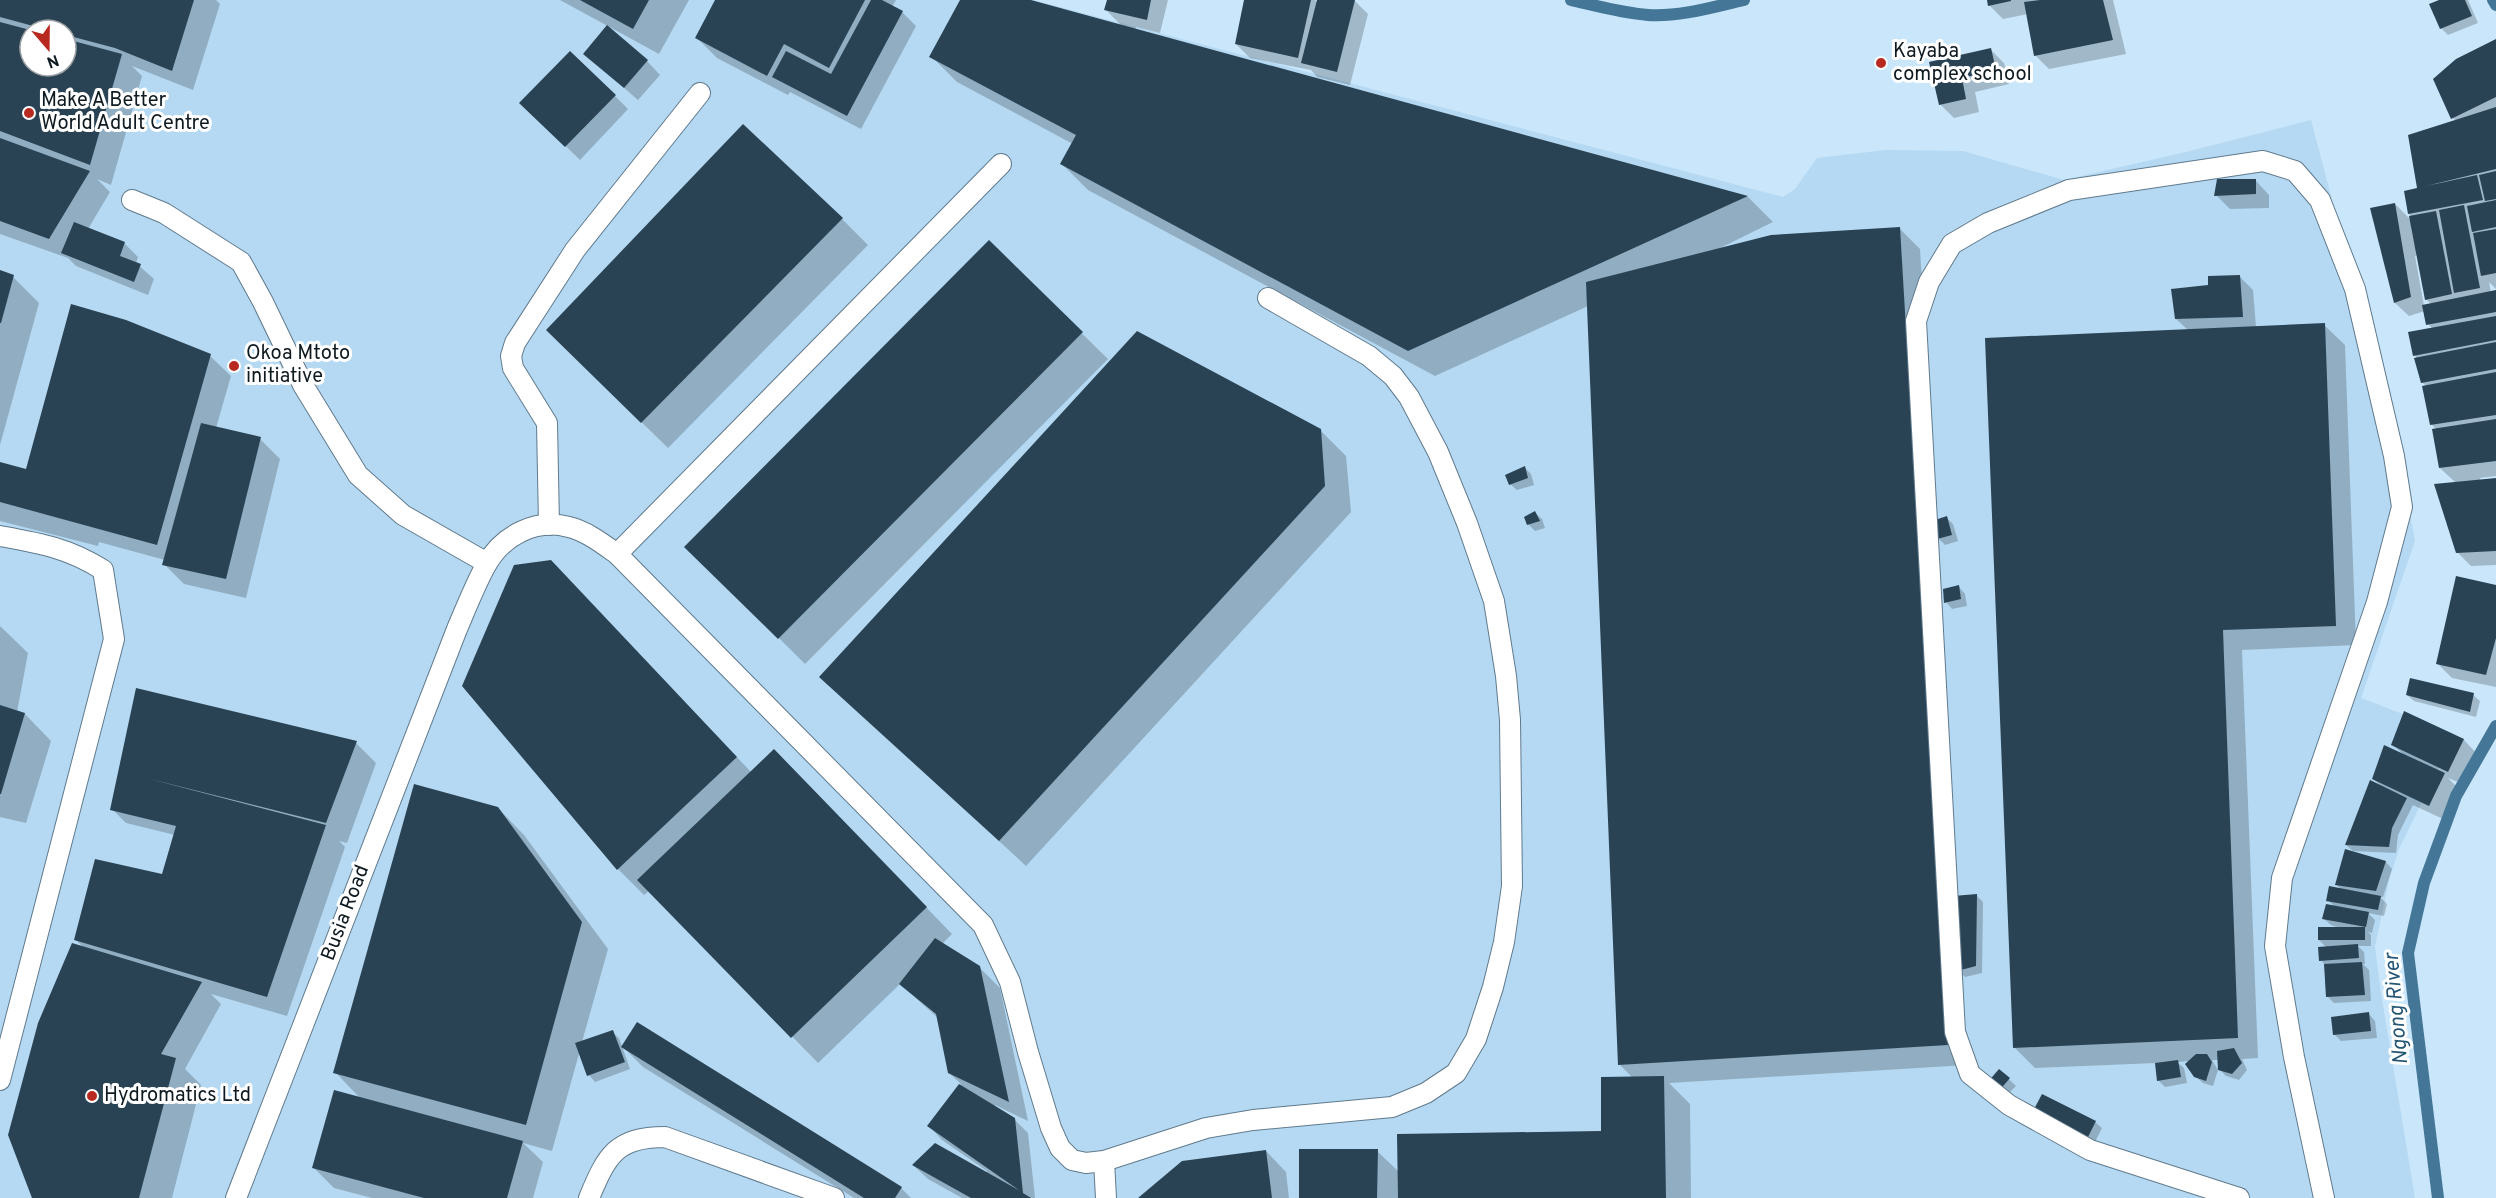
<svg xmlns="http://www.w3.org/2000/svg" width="2496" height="1198" font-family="Overpass,sans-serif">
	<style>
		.built { fill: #b5d9f2; fill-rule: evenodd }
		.shadow { fill: #0003; fill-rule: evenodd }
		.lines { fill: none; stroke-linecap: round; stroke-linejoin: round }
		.stream { stroke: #447697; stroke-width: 12 }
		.building { fill: #2a4354 }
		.service-casing { stroke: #607a8d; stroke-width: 22 }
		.service { stroke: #fff; stroke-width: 20 }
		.poi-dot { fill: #b82a20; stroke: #fff; stroke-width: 2 }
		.labels { text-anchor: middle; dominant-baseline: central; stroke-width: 6; stroke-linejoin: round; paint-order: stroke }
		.poi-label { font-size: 20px; fill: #0e1920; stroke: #fff; text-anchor: start }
		.street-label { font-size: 20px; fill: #0e1920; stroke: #fff }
		.water-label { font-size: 21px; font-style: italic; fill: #235574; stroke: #fff }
	</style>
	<rect width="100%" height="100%" fill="#c9e6fb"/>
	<path class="built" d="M0 0H1033L1783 197 1795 189 1817 158 1886 150 1963 151 2064 180 2186 152 2311 120 2399 453 2415 541 2361 698 2455 734 2399 849 2390 877 2375 946 2381 993 2415 1198H0ZM30 30H66V66H30Z"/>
	<g class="shadow">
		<path d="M0 0H216L220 4 193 90 132 66 142 76 111 185 97 179 110 192 88 229 124 243 138 257 136 263 154 279 148 295 76 266 68 258 0 234ZM30 30H66V66H30Z"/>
		<polygon points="560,0 689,0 659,54"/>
		<polygon points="717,0 896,0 892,7 902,12 916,26 861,129 790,92 788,95 717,58 697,38"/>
		<polygon points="962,0 1026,0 1123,27 1106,10 1108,0 1168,0 1160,33 1136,27 1135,30 1748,197 1773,222 1714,251 1900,229 1920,249 1936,522 1947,518 1953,524 1958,541 1945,545 1937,537 1958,897 1977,896 1983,902 1982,973 1965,977 1962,974 1967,1065 1669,1083 1690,1104 1691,1198 1300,1198 1377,1151 1399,1172 1603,1132 1633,1078 1619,1064 1588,306 1435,376 1088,190 1062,164 1073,144 957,82 931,56"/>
		<polygon points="1246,0 1315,0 1318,3 1319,0 1354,0 1368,14 1350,85 1317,77 1311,70 1250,58 1236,44"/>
		<polygon points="1988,0 2113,0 2126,54 2049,69 2035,55 2028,14 2003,19 1989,5"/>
		<polygon points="2443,0 2468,0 2478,23 2448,35 2441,28"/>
		<path d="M2496 40V289L2489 282 2491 293 2496 292V476L2480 478 2481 481 2496 480V565L2471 566 2457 552 2456 483 2440 468 2437 430 2432 425 2427 387 2422 382 2410 333 2433 329 2428 324 2425 311 2409 316 2395 303V204L2412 221V217L2409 214 2419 190 2456 121 2453 118ZM2418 255 2426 299 2431 304 2424 306 2415 256Z"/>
		<polygon points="1990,49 2004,63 2009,84 1975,92 1979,112 1954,118 1940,104 1931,63"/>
		<polygon points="585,54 647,61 660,75 638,100"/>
		<polygon points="615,96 628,109 580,160 535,116"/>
		<polygon points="2256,181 2269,195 2269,208 2230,209 2216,195"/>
		<polygon points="842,219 868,245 668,448 574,356"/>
		<polygon points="989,243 1108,359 805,664 687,547"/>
		<polygon points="0,272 13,277 39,303 0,445"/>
		<polygon points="2239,276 2253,290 2256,327 2324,325 2345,345 2356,645 2242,650 2258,1058 2242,1059 2247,1070 2239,1080 2226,1076 2219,1069 2219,1060 2212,1060 2218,1070 2213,1086 2203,1083 2195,1076 2190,1061 2177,1062 2184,1068 2187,1083 2165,1087 2158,1080 2156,1063 2035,1068 2014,1047 2188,330 2176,319 2210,286"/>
		<polygon points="210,356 231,376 216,428 260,439 280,459 246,598 184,584 164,564 165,560 99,542 98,546 0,521 0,464 27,470"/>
		<polygon points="1320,430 1346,456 1351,512 1026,866 821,677"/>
		<polygon points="1525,468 1531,474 1534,485 1517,490 1510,484"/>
		<polygon points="1535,513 1542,519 1545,528 1535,531 1528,524"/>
		<polygon points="551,561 751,772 800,777 952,934 942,944 979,967 1000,988 1028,1121 995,1105 994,1107 1014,1119 1028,1133 1035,1198 962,1198 928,1179 914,1166 986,1173 987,1171 942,1140 929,1126 961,1084 949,1073 938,1018 900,984 818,1063 650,890 644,895 618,869 463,685"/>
		<polygon points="1959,587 1965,594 1967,606 1952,609 1946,602"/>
		<polygon points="2496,587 2496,687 2452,678 2438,664"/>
		<polygon points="0,626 28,653 17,712 25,714 51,741 26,823 0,817"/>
		<polygon points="137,690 356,743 376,763 347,843 339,841 345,847 287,1016 211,994 221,1004 185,1069 201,1085 172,1198 34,1198 84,948 75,939 163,876 175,835 126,823 112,809"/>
		<polygon points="2407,695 2473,695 2480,701 2476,717 2414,701"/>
		<polygon points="2405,713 2464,740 2477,754 2463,784 2448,778 2458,788 2443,819 2413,805 2398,835 2396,853 2353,851 2346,845 2381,786 2373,779 2404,755 2393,745"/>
		<polygon points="498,808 524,835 608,949 582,1042 612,1032 619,1038 630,1069 595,1082 589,1075 580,1050 552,1151 523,1143 543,1162 533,1198 372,1198 334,1188 314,1168 362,1100 335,1072"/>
		<polygon points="2346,851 2386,862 2392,869 2383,897 2380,897 2387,904 2384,916 2368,913 2375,920 2372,933 2368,932 2371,935 2371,946 2358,946 2364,952 2365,964 2363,964 2369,970 2371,1001 2334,1003 2328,997 2325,965 2321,960 2327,948 2319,940 2339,928 2331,925 2324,919 2335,907 2328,900 2342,890 2337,885"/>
		<polygon points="2369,1014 2375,1021 2377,1038 2341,1041 2334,1034"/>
		<polygon points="623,1047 901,1188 911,1198 854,1198 643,1067"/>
		<polygon points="2000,1071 2016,1086 2005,1097 1995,1089"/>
		<polygon points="2032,1115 2095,1122 2102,1128 2092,1148"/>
		<polygon points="1266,1151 1286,1172 1289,1198 1141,1198"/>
	</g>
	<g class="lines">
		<g class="stream">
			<path d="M1571 0C1597 6 1622 13 1648 15 1680 17 1713 7 1744 0"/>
			<polyline points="2493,0 2496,5"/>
			<polyline points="2438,1198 2408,953 2424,883 2456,796 2496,726"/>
		</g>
	</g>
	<g class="building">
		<polygon points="0,0 194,0 172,71 115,48 66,35 66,30 48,30 0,17"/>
		<polygon points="580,0 649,0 633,29"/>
		<polygon points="715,0 865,0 829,68 784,44 767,76 695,38"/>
		<polygon points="871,0 882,0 903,11 847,116 772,77 786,51 831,74"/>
		<polygon points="960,0 1031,0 1748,196 1408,351 1060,164 1076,135 929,57"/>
		<polygon points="1107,0 1151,0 1147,20 1104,10"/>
		<polygon points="1244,0 1311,0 1298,58 1235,44"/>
		<polygon points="1317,0 1355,0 1337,72 1301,63"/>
		<polygon points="1987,0 2011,0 2011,1 1988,6"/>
		<polygon points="2040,0 2103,0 2113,40 2034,56 2024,2"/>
		<polygon points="2439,0 2465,0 2472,16 2440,29 2429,4"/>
		<polygon points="0,22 30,30 30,66 66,66 66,39 122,54 90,165 0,131"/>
		<polygon points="607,25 648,60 624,88 583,54"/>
		<polygon points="2496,39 2496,97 2451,119 2433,79 2456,59"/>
		<polygon points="1991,48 1996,70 1962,78 1966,99 1939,105 1929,62"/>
		<polygon points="570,51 616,95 565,147 519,103"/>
		<polygon points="2496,107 2496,169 2426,186 2477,175 2483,200 2408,214 2404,191 2417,188 2408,135"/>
		<polygon points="743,124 843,218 641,423 546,330"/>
		<polygon points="0,138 90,171 49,239 0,221"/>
		<polygon points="2496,171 2496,199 2485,201 2479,175"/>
		<polygon points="2217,179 2256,179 2256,194 2214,196"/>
		<polygon points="2496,200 2496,227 2472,232 2467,206"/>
		<polygon points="2395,203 2411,297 2394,303 2370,208"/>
		<polygon points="2464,205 2480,288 2454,293 2439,210"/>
		<polygon points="2436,211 2452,294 2425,300 2409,216"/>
		<polygon points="74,222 125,242 120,256 141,264 134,282 61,253"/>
		<polygon points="1900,227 1948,1045 1618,1065 1586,282 1771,235"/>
		<polygon points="2496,229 2496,273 2481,276 2473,233"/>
		<polygon points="989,240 1083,332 778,639 684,547"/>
		<polygon points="0,270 14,275 1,323 0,323"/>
		<polygon points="2240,275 2243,317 2175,319 2171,289 2208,285 2208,276"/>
		<polygon points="2496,290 2496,312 2426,325 2422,305"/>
		<polygon points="71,304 126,320 211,354 157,545 0,502 0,462 26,469"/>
		<polygon points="2496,316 2496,340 2413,356 2408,332"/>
		<polygon points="2325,323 2336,626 2223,630 2238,1038 2013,1048 1985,338"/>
		<polygon points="1137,331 1321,429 1325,486 999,841 819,677"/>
		<polygon points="2496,342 2496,369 2421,383 2414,358"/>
		<polygon points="2496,372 2496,415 2430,425 2422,386"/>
		<polygon points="2496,419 2496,461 2439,468 2432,429"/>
		<polygon points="201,423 261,437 226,579 162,565"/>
		<polygon points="1525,466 1528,478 1509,485 1505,475"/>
		<polygon points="2496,478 2496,551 2456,553 2434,484"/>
		<polygon points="1535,511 1540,521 1527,525 1524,517"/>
		<polygon points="1947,516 1952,535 1937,539 1932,521"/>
		<polygon points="551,560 737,757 617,870 462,686 514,565"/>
		<polygon points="2456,576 2496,585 2496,638 2486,675 2436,664"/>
		<polygon points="1959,585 1961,599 1944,603 1943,589"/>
		<polygon points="2410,678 2474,693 2470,712 2406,695"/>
		<polygon points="136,688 357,741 326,823 146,778 326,825 267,997 74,940 95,859 162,874 176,826 110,810"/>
		<polygon points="0,705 25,713 1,794 0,794"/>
		<polygon points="2404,711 2464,739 2448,772 2391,745"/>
		<polygon points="2384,745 2445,773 2429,806 2372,779"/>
		<polygon points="774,749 927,907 791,1038 637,880"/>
		<polygon points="2370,780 2407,798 2392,828 2389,847 2345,845"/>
		<polygon points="414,784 498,807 582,922 526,1125 333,1073"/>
		<polygon points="2345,849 2386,861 2376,891 2335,885"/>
		<polygon points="2329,886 2381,896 2378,910 2326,901"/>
		<polygon points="1977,894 1976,966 1957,971 1953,896"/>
		<polygon points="2326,904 2369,912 2366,927 2322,919"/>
		<rect x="2318" y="927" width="47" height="13"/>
		<polygon points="935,938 980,966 1009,1102 948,1073 936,1014 899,984"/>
		<polygon points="72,943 202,982 161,1054 176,1058 139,1198 32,1198 8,1135 38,1023"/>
		<polygon points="2358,944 2359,958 2319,961 2318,947"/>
		<polygon points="2362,962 2365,995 2326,997 2324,964"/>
		<polygon points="2369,1012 2371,1031 2333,1035 2331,1017"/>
		<polygon points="637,1022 902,1187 895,1198 864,1198 621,1047"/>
		<polygon points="613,1030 625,1062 587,1076 575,1043"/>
		<polygon points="2234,1048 2242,1063 2232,1074 2218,1070 2217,1051"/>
		<polygon points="2196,1054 2207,1054 2212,1062 2206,1081 2194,1077 2185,1064"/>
		<polygon points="2178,1060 2181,1077 2157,1081 2155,1063"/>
		<polygon points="1999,1069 2010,1078 1998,1092 1987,1083"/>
		<polygon points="1664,1076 1666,1198 1398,1198 1397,1134 1601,1131 1601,1077"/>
		<polygon points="959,1084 1015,1118 1023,1193 1031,1198 971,1198 912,1165 935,1143 1020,1191 927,1126"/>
		<polygon points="334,1090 523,1141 507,1198 424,1198 312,1168"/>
		<polygon points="2042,1094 2096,1121 2085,1143 2031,1115"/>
		<polygon points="1299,1149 1378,1149 1377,1198 1299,1198"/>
		<polygon points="1266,1150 1272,1198 1138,1198 1182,1161"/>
	</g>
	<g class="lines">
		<defs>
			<g id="service">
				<polyline points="132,200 164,213 241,262 263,302 303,385 358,475 403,515 487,563"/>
				<polyline points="549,525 547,423 513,368 511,356 515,343 575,250 700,93"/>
				<path d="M0 536C39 543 69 548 103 570L114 639 0 1080"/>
				<polyline points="617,554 1001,164"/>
				<polyline points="1104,1161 1106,1198"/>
				<path d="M236 1198 457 629C466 608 475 585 486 565 502 536 535 518 569 527 586 531 603 544 617 554L983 925 1010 982 1028 1052 1051 1128 1060 1148 1072 1160 1086 1163 1104 1161 1206 1128 1253 1120 1392 1107 1426 1093 1456 1073 1476 1039 1493 987 1504 942 1512 886 1510 720 1506 676 1494 601 1467 523 1438 452 1409 397 1393 376 1369 356 1268 298"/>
				<path d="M589 1198C607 1155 616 1137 665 1137L834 1198"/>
				<polyline points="2239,1198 2090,1150 2009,1105 1970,1074 1955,1032 1916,321 1929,282 1952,244 1988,223 2069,190 2263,161 2295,171 2320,200 2355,289 2394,456 2402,507 2377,602 2282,878 2275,946 2294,1057 2324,1198"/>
			</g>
		</defs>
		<use href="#service" class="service-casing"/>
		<use href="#service" class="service"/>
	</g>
	<g class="poi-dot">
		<circle cx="1881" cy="63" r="6"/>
		<circle cx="29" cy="113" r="6"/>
		<circle cx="234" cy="366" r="6"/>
		<circle cx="92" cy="1096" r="6"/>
	</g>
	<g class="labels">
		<g class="poi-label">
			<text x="1893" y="52">Kayaba<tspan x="1893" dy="23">complex school</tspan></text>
			<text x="41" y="101">Make A Better<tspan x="41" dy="23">World Adult Centre</tspan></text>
			<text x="246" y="354">Okoa Mtoto<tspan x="246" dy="23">initiative</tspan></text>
			<text x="104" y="1096">Hydromatics Ltd</text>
		</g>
		<g class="street-label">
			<text transform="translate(346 913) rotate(-69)">Busia Road</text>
		</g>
		<g class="water-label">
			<text transform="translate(2397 1009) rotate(-95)">Ngong River</text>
		</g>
	</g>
	<g transform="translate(48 48) rotate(160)"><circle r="28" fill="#ffffff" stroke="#9fa3a6" stroke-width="1.5"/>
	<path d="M0-4.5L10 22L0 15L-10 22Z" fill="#b82a20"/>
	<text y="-9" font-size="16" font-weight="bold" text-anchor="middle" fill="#0e1920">N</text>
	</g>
</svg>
